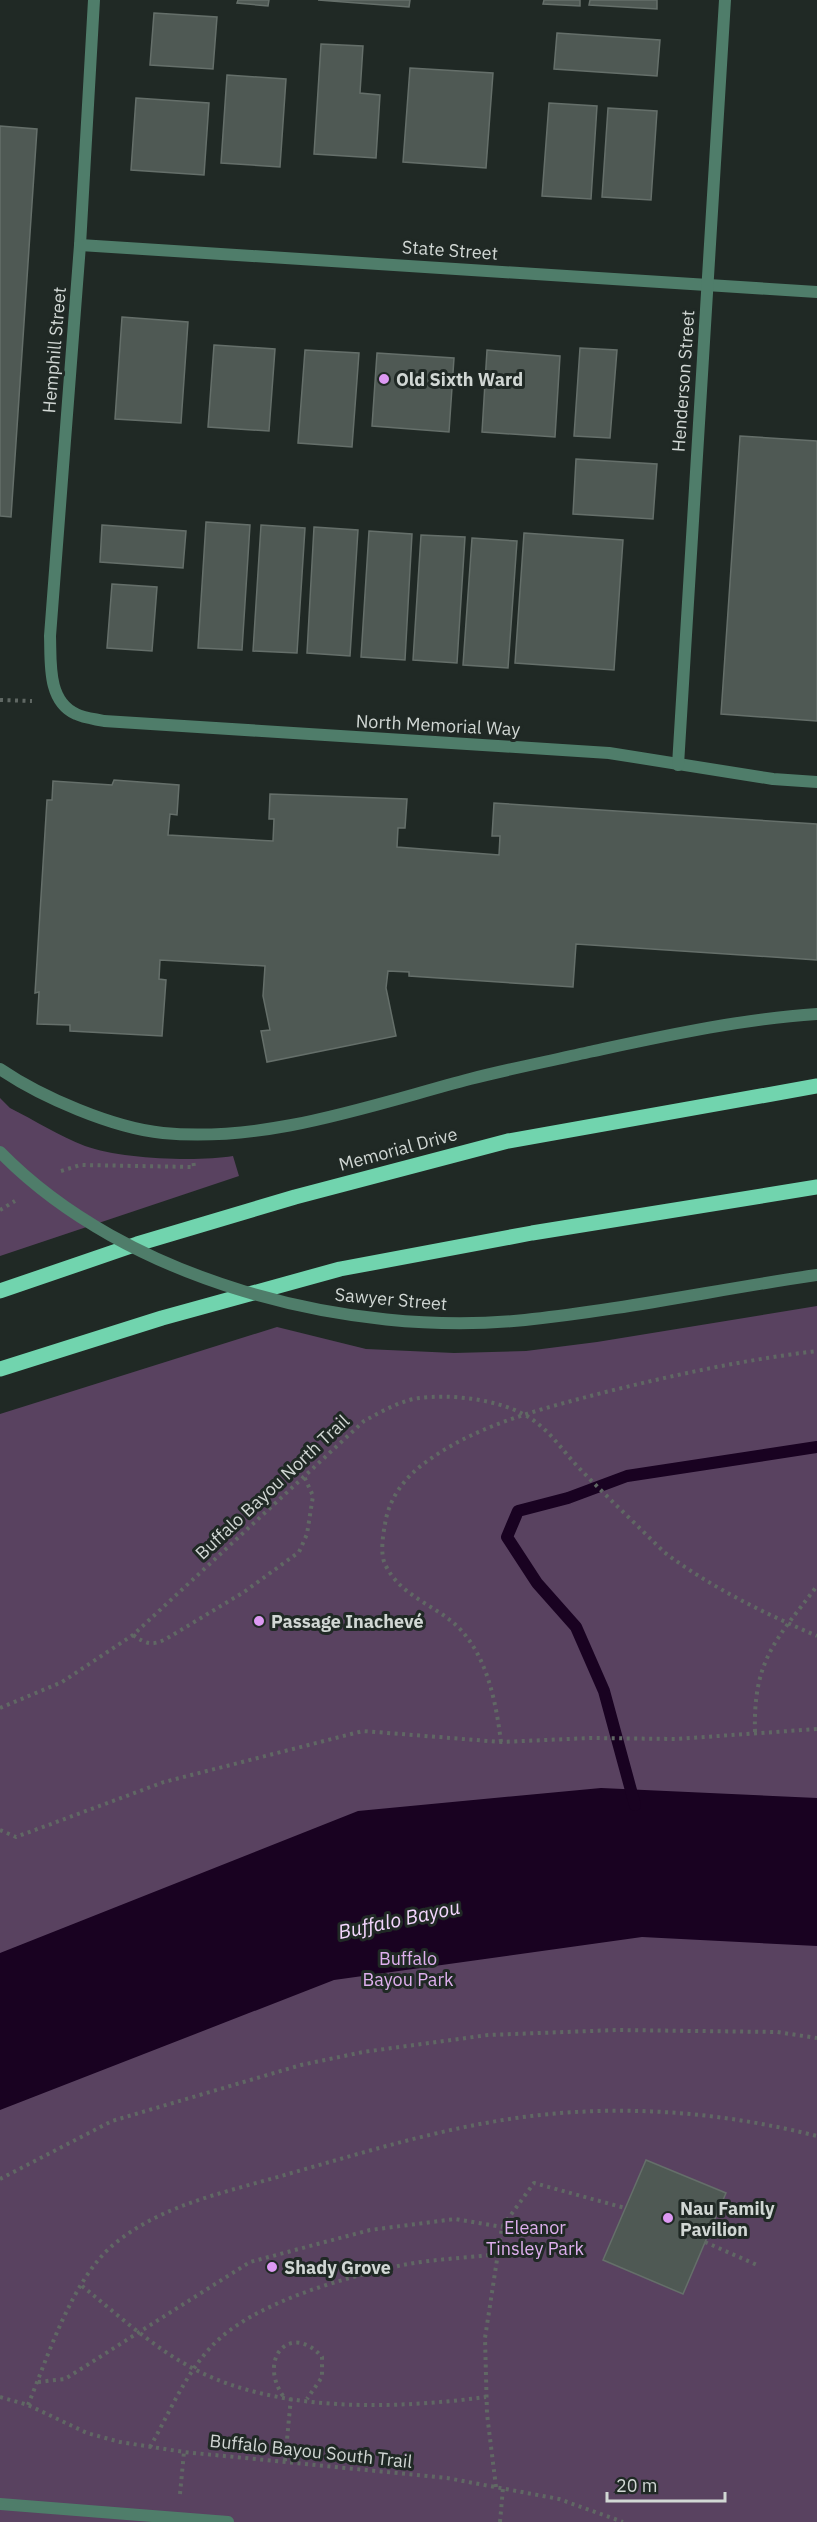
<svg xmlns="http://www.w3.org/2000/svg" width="817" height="2522" font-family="'IBM Plex Sans',sans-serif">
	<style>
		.green { fill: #594260 }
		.water { fill: #190221 }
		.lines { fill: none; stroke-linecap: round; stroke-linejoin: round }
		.stream { stroke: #190221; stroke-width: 12 }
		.building { fill: #4f5954; stroke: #656f6a; stroke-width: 1.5 }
		.path { stroke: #606864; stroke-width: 4; stroke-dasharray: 3 4.5; stroke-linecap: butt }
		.service { stroke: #4f7d6a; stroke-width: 12 }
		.minor { stroke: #4f7d6a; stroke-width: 12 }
		.tertiary { stroke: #4f7d6a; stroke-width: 12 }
		.primary { stroke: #71d4ae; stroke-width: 15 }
		.tertiary-bridge { stroke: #4f7d6a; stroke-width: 12 }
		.poi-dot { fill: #dd99f3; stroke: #202925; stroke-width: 2 }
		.labels { text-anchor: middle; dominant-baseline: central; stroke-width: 6; stroke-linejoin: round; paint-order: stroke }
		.street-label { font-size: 18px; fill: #d1d7d4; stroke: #202925 }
		.poi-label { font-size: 18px; font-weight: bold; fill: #d1d7d4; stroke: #202925; text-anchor: start }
		.park-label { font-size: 18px; fill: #dfb0ee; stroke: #202925 }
		.water-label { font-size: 20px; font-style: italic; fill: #f4d7fe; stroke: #202925 }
	</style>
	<rect width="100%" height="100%" fill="#202925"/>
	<g class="green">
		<path d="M0 1098 10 1108C34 1120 59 1136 85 1146 121 1159 196 1162 233 1156L239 1176 0 1256Z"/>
		<polygon points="817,1306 817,2522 0,2522 0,1414 277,1327 366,1349 454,1353 526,1351 597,1342"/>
	</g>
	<polygon class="water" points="601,1788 817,1798 817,1946 642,1937 334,1980 0,2110 0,1953 358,1811"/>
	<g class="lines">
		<polyline class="stream" points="635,1805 604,1691 576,1627 537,1583 507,1537 518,1511 568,1498 627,1476 817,1447"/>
	</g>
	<g class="building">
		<polygon points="238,0 269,0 268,6 237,3"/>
		<polygon points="318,0 410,0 409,7"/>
		<polygon points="544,0 580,0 580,6 543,4"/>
		<polygon points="590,0 657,0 657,9 589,5"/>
		<polygon points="154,13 217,17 213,69 150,65"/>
		<polygon points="557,33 660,40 657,76 554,69"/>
		<polygon points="321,44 363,46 360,93 380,95 376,158 314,154"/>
		<polygon points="410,68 493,73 486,168 403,162"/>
		<polygon points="227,75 286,79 280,167 221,163"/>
		<polygon points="136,98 209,103 204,175 131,170"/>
		<polygon points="549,103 597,106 591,199 542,196"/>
		<polygon points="608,108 657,111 651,200 602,197"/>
		<polygon points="0,126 37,129 11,517 0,516"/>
		<polygon points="122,317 188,322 181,423 115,419"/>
		<polygon points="214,345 275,349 269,431 208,427"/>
		<polygon points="580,348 617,350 610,438 574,436"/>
		<polygon points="305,350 359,353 352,447 298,443"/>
		<polygon points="487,350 560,356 555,437 482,432"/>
		<polygon points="377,353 454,358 449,432 372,426"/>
		<polygon points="740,436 817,441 817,721 721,714"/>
		<polygon points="576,459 657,464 653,519 573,514"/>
		<polygon points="206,522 250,525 242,650 198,648"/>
		<polygon points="102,525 186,531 183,568 100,562"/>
		<polygon points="261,525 305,528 297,653 253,651"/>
		<polygon points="314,527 358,530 350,656 307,653"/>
		<polygon points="369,531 412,534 405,660 361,657"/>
		<polygon points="524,533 623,540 614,670 515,663"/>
		<polygon points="421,535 465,537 457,663 413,660"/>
		<polygon points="472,538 517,541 508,668 463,665"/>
		<polygon points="112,584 157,587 152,651 107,648"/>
		<polygon points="114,780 179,785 177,815 170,814 168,835 273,841 274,819 269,819 270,794 407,799 405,828 398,828 397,847 499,855 500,836 492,836 494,803 817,824 817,960 576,944 573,987 409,976 409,972 388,971 386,988 396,1036 267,1062 261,1031 270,1030 263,996 265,966 160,960 159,979 166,980 162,1036 70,1031 70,1025 37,1024 39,992 35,993 47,800 52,800 53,781 112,785"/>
		<polygon points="646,2160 726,2193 683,2294 603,2260"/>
	</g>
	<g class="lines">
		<g class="path">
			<polyline points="0,700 32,701"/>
			<polyline points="61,1171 80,1165 194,1167 193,1159"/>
			<polyline points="0,1210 15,1201"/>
			<path d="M133 1635C146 1644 152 1646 166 1639L244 1592 299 1552 307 1534 313 1496 303 1474"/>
			<path d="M0 1708 62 1682 133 1635 364 1421C381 1412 399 1401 419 1398 450 1394 495 1399 523 1414 547 1426 561 1449 579 1468 607 1497 636 1524 664 1552 710 1587 764 1613 817 1636"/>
			<path d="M755 1732C753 1660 776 1640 817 1586"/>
			<path d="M501 1742C496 1703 488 1659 460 1629 437 1605 400 1597 385 1564 380 1554 383 1535 385 1524 389 1498 405 1477 426 1462 475 1426 537 1410 594 1395 668 1376 742 1360 817 1351"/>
			<polyline points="0,1830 16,1837 164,1782 363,1731 501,1742 590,1738 676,1739 817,1729"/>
			<polyline points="0,2179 112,2121 301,2065 363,2052 488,2035 616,2030 777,2032 817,2038"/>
			<polyline points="705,2242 757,2265"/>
			<path d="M82 2286C118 2315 155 2349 196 2370 280 2413 395 2409 486 2397"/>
			<polyline points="38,2382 65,2379 250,2262 370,2230 455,2219 502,2227"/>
			<path d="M283 2396C257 2357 292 2322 322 2357V2377L307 2399"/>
			<polyline points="0,2397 28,2405 87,2433 120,2442 184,2452 447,2478 559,2499 623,2522"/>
			<path d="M28 2405C48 2356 72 2280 113 2245 161 2205 223 2193 281 2176 355 2155 428 2132 503 2120 608 2103 714 2110 817 2136"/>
			<path d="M150 2447C169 2414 185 2374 212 2346 252 2303 345 2277 403 2265 433 2259 467 2258 498 2254"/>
			<polyline points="285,2461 291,2397"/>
			<polyline points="496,2487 487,2414 485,2338 502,2227 534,2183 625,2208"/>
			<polyline points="180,2494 184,2452"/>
			<polyline points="500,2522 503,2488"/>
		</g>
		<polyline class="service" points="0,2504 228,2522"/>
		<g class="minor">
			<path d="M94 0 80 245 50 636C51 662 47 701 76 714 84 718 95 719 104 721L609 753 773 779 817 782"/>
			<polyline points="80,245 817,292"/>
			<polyline points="678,765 725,0"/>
		</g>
		<path class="tertiary" d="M0 1069C41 1097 113 1128 163 1133 267 1143 371 1105 470 1079 509 1069 550 1061 589 1052 664 1036 740 1019 817 1014"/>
		<g class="primary">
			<polyline points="0,1291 137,1244 295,1197 508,1141 817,1086"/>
			<polyline points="0,1369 162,1318 340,1269 532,1233 817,1187"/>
		</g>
		<path class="tertiary-bridge" d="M0 1152C126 1281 349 1338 525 1320 623 1310 720 1289 817 1275"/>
	</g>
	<g class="poi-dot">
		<circle cx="384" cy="379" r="6"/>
		<circle cx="259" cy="1621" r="6"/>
		<circle cx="668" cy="2218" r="6"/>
		<circle cx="272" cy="2267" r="6"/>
	</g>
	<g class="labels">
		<g class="street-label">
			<text transform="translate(450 250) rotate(4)">State Street</text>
			<text transform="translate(54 350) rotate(-85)">Hemphill Street</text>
			<text transform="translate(683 381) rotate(-86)">Henderson Street</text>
			<text transform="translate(438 725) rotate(3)">North Memorial Way</text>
			<text transform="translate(398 1149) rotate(-15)">Memorial Drive</text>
			<text transform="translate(391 1299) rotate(5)">Sawyer Street</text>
			<text transform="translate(272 1487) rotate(-43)">Buffalo Bayou North Trail</text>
			<text transform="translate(311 2451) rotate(6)">Buffalo Bayou South Trail</text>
		</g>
		<g class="poi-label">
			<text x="396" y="379">Old Sixth Ward</text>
			<text x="271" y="1621">Passage Inachevé</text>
			<text x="680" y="2208">Nau Family<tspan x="680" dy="21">Pavilion</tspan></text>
			<text x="284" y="2267">Shady Grove</text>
		</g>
		<g class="park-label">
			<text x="408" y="1958">Buffalo<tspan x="408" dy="21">Bayou Park</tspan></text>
			<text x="535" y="2227">Eleanor<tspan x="535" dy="21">Tinsley Park</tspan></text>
		</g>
		<g class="water-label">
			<text transform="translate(399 1919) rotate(-12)">Buffalo Bayou</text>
		</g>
	</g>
	<path d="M607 2492v9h118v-9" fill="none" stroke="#d1d7d4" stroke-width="3"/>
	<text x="616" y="2492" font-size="18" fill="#d1d7d4" stroke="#202925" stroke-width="4.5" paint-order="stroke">20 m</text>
</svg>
